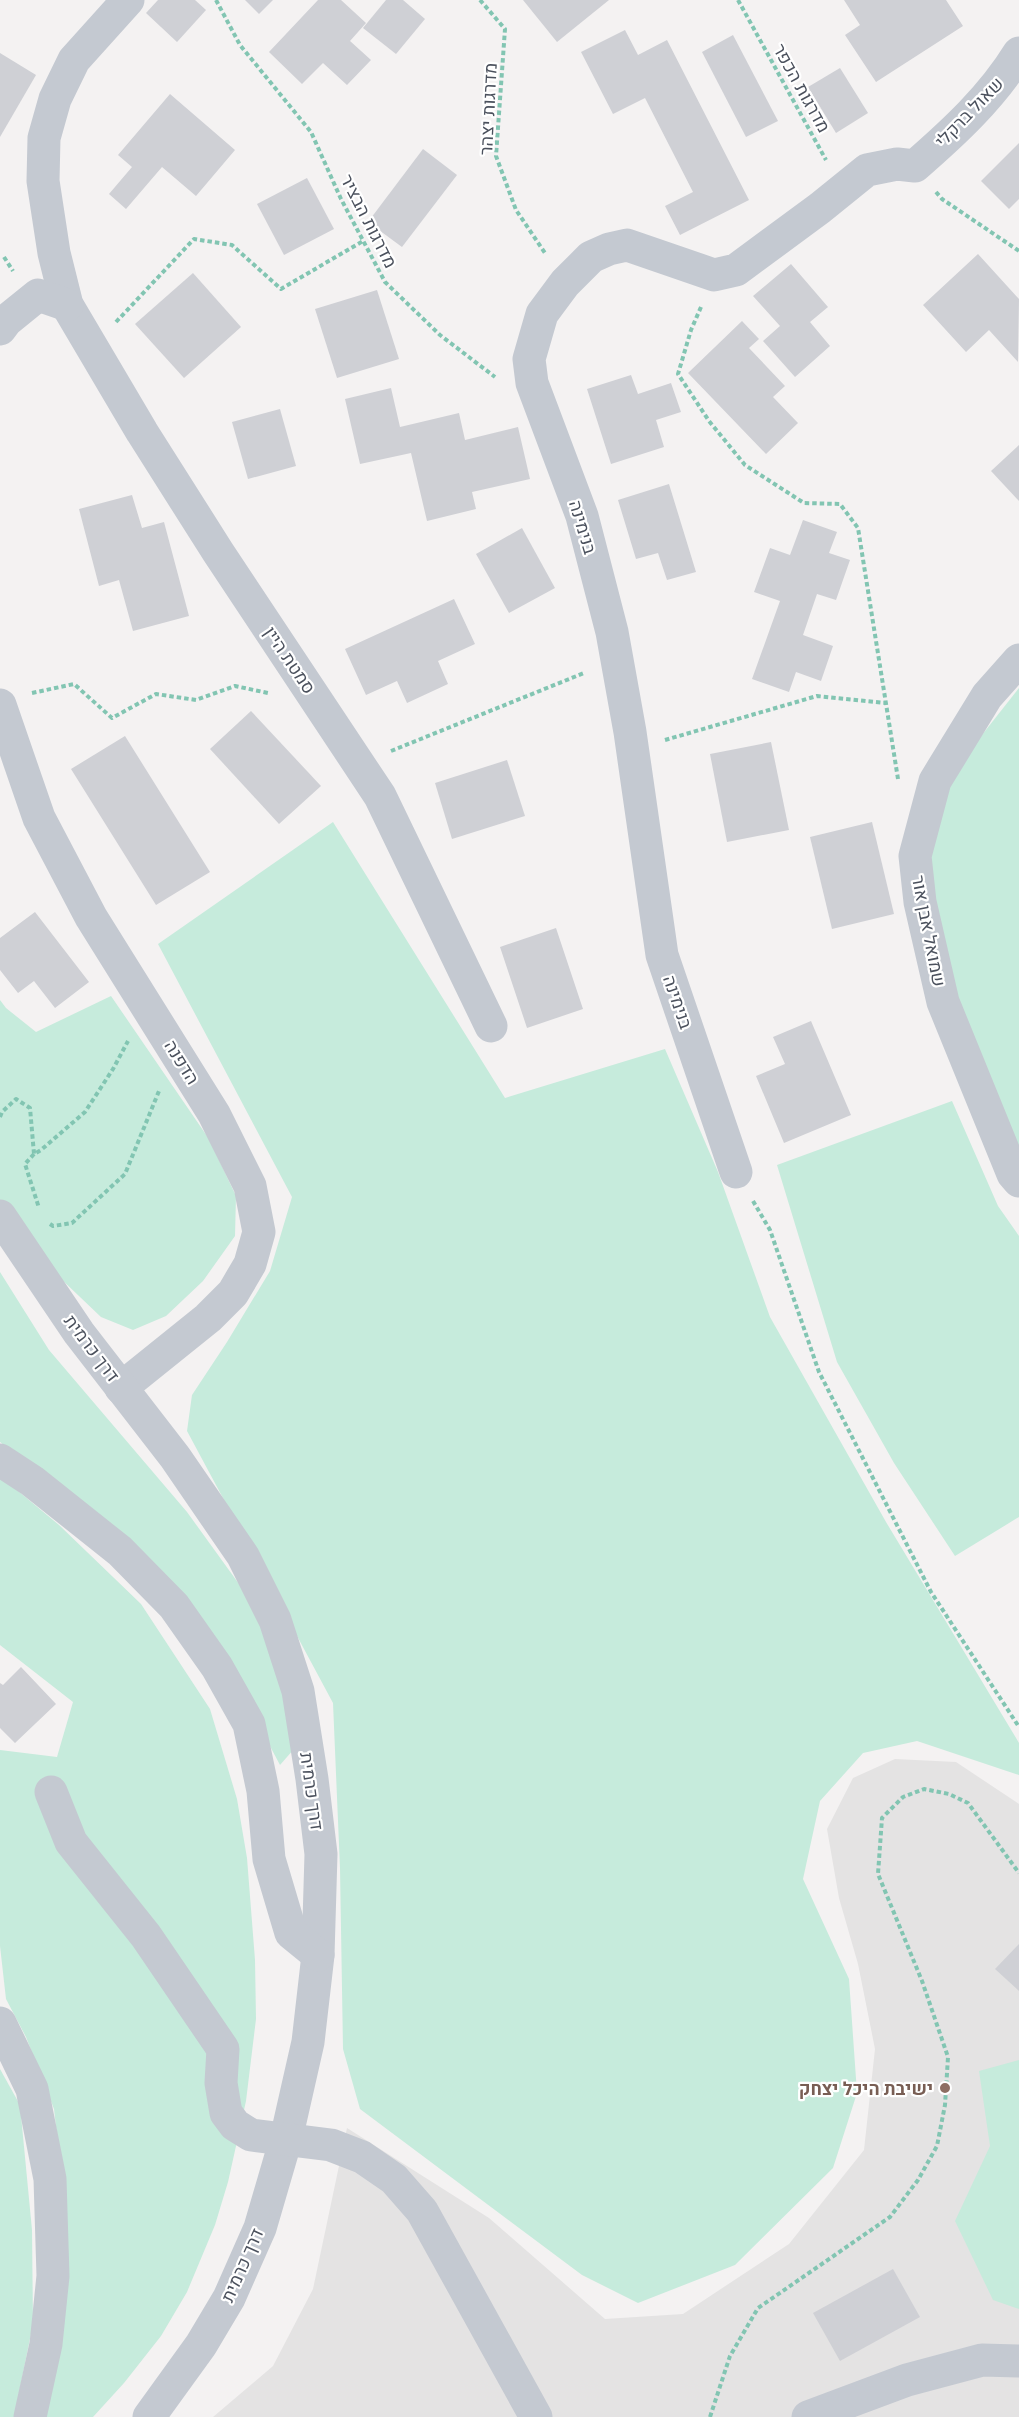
<svg xmlns="http://www.w3.org/2000/svg" width="1019" height="2417" font-family="Raleway,Heebo,sans-serif">
	<style>
		.education { fill: #e4e3e3 }
		.green { fill: #c6ebdc }
		.building { fill: #cfd0d5 }
		.lines { fill: none; stroke-linecap: round; stroke-linejoin: round }
		.path { stroke: #82c5b2; stroke-width: 4; stroke-dasharray: 4.5 3; stroke-linecap: butt }
		.minor { stroke: #c4c9d1; stroke-width: 33 }
		.education-dot { fill: #8d6e63; stroke: #fff; stroke-width: 2 }
		.labels { text-anchor: middle; dominant-baseline: central; stroke-width: 4.5; stroke-linejoin: round; paint-order: stroke }
		.street-label { font-size: 18px; fill: #4b515d; stroke: #fff }
		.education-label { font-size: 18px; font-weight: bold; fill: #785e54; stroke: #fff; text-anchor: end }
	</style>
	<rect width="100%" height="100%" fill="#f4f2f2"/>
	<polygon class="education" points="895,1759 956,1762 1019,1804 1019,2417 213,2417 273,2366 313,2289 347,2128 489,2218 605,2319 683,2314 789,2244 864,2150 875,2049 858,1964 839,1898 827,1829 853,1778"/>
	<g class="green">
		<polygon points="1019,688 1019,1158 982,1075 941,942 929,849 943,802 959,764"/>
		<polygon points="333,822 505,1098 665,1049 718,1172 770,1317 886,1522 1019,1743 1019,1775 917,1741 863,1753 820,1801 803,1879 849,1979 857,2093 833,2168 735,2265 638,2303 582,2275 360,2109 343,2049 340,1868 333,1703 187,1431 192,1395 227,1342 270,1271 292,1197 158,944"/>
		<polygon points="111,996 209,1139 236,1196 235,1236 203,1281 166,1316 133,1330 101,1317 36,1255 0,1203 0,1000 6,1008 36,1032"/>
		<polygon points="952,1101 998,1206 1019,1236 1019,1517 955,1556 894,1463 837,1362 777,1165"/>
		<polygon points="0,1272 49,1350 187,1512 281,1642 294,1749 280,1765 210,1633 122,1537 0,1442"/>
		<polygon points="0,1476 59,1525 141,1604 210,1709 237,1799 247,1858 255,1960 256,2019 246,2101 228,2182 215,2225 187,2292 161,2336 124,2383 93,2417 38,2417 62,2180 54,2109 26,2037 6,1999 0,1946 0,1750 57,1757 73,1702 0,1645"/>
		<polygon points="1019,2060 1019,2309 993,2300 955,2221 990,2146 979,2071"/>
		<polygon points="0,2069 20,2105 32,2230 33,2324 14,2417 0,2417"/>
	</g>
	<g class="building">
		<polygon points="158,0 195,0 206,10 177,42 146,13"/>
		<polygon points="245,0 273,0 259,14"/>
		<polygon points="318,0 341,0 366,23 350,41 371,60 347,85 323,63 302,84 269,52"/>
		<polygon points="386,0 403,0 425,19 396,54 363,28"/>
		<polygon points="523,0 609,0 557,42"/>
		<polygon points="844,0 946,0 963,26 876,82 845,35 860,25"/>
		<polygon points="625,30 638,55 667,40 749,200 680,235 665,206 693,192 645,98 613,114 581,52"/>
		<polygon points="733,35 778,121 746,137 702,52"/>
		<polygon points="0,53 36,75 0,137"/>
		<polygon points="840,68 868,113 836,133 808,87"/>
		<polygon points="170,94 235,150 196,196 162,167 126,209 109,194 132,167 118,155"/>
		<polygon points="1019,143 1019,199 1009,209 981,181"/>
		<polygon points="423,149 457,175 402,247 368,222"/>
		<polygon points="307,178 334,229 284,255 257,204"/>
		<polygon points="978,254 1019,299 1018,362 989,330 966,352 923,305"/>
		<polygon points="791,264 828,307 810,322 830,346 795,377 763,341 780,326 753,296"/>
		<polygon points="193,273 241,327 184,378 135,324"/>
		<polygon points="377,290 399,359 337,378 315,309"/>
		<polygon points="742,321 759,339 749,348 785,386 773,397 798,423 766,454 688,373"/>
		<polygon points="631,375 638,394 671,383 681,412 656,420 664,447 611,464 587,389"/>
		<polygon points="391,388 400,427 459,413 465,440 518,427 530,479 472,492 476,509 427,521 411,453 360,464 345,399"/>
		<polygon points="280,409 296,466 248,479 232,422"/>
		<polygon points="1019,445 1019,501 991,471"/>
		<polygon points="669,484 696,572 667,580 658,553 636,559 618,500"/>
		<polygon points="132,495 142,528 164,522 189,616 133,631 119,580 99,586 79,509"/>
		<polygon points="803,520 837,532 829,553 850,560 836,600 817,594 803,635 833,646 821,681 796,672 789,692 752,679 780,601 754,592 770,548 790,555"/>
		<polygon points="522,528 555,588 509,613 476,554"/>
		<polygon points="454,599 475,644 438,661 448,684 407,703 397,681 366,695 345,649"/>
		<polygon points="251,711 321,786 279,824 210,749"/>
		<polygon points="125,736 210,872 156,905 71,769"/>
		<polygon points="771,742 789,830 727,842 710,754"/>
		<polygon points="507,760 525,816 452,839 435,783"/>
		<polygon points="872,822 894,914 832,929 810,837"/>
		<polygon points="35,912 89,982 55,1008 34,981 18,993 0,970 0,938"/>
		<polygon points="556,928 583,1009 527,1028 500,947"/>
		<polygon points="811,1021 851,1115 784,1143 756,1076 785,1064 773,1037"/>
		<polygon points="21,1667 56,1704 15,1743 0,1728 0,1683 3,1685"/>
		<polygon points="1019,1944 1019,1991 995,1969"/>
		<polygon points="893,2269 920,2317 840,2361 813,2313"/>
	</g>
	<g class="lines">
		<g class="path">
			<polyline points="216,0 240,45 311,132 341,199 385,282 440,335 495,377"/>
			<polyline points="480,0 505,29 496,156 516,210 545,253"/>
			<polyline points="738,0 826,160"/>
			<polyline points="936,192 942,199 1019,251"/>
			<polyline points="4,257 13,271"/>
			<polyline points="701,307 691,330 678,374 709,421 745,465 804,503 840,504 858,528 898,779"/>
			<polyline points="116,322 194,239 232,245 281,289 363,241"/>
			<polyline points="32,693 74,684 112,718 156,694 196,700 235,686 268,693"/>
			<polyline points="665,740 817,696 886,703"/>
			<polyline points="391,751 584,673"/>
			<polyline points="0,1117 2,1112 16,1099 30,1108 34,1154 41,1150 85,1112 113,1069 128,1041"/>
			<polyline points="34,1154 25,1164 39,1208"/>
			<polyline points="753,1201 770,1230 819,1372 931,1592 1019,1727"/>
			<polyline points="50,1224 53,1226 72,1223 125,1174 159,1091"/>
			<polyline points="710,2417 730,2356 758,2308 890,2217 918,2180 937,2146 945,2105 948,2057 922,1981 878,1874 882,1818 903,1797 924,1789 949,1794 968,1803 1019,1873"/>
		</g>
		<g class="minor">
			<polyline points="128,0 74,60 55,99 44,138 43,181 54,253 67,305 142,432 218,552 380,796 491,1026"/>
			<polyline points="0,329 6,321 38,295 67,305"/>
			<polyline points="1019,660 987,696 935,781 915,856 920,902 943,1002 1013,1174 1019,1181"/>
			<polyline points="0,705 39,818 91,917 214,1114 250,1186 259,1232 250,1264 233,1293 208,1318 121,1388"/>
			<path d="M736 1172 662 955 630 732 612 632 582 516 532 383 529 359 542 314 565 283 591 257 609 249 627 245 714 275 736 270 820 208 867 170 897 164 915 166C954 132 992 97 1019 53"/>
			<polyline points="0,1216 79,1333 175,1457 243,1556 275,1620 298,1691 312,1779 321,1854 318,1955 308,2042 286,2139 260,2228 229,2298 201,2345 149,2417"/>
			<polyline points="0,1460 32,1481 120,1551 174,1606 217,1667 249,1724 263,1791 269,1859 291,1933 318,1955"/>
			<polyline points="51,1792 71,1842 146,1936 223,2049 221,2083 226,2113 235,2125 251,2135 331,2145 362,2157 394,2179 422,2211 536,2417"/>
			<polyline points="0,2023 32,2089 50,2179 53,2276 46,2344 30,2417"/>
			<polyline points="808,2417 907,2380 982,2360 1019,2361"/>
		</g>
	</g>
	<circle class="education-dot" cx="945" cy="2088" r="6"/>
	<g class="labels">
		<g class="street-label">
			<text transform="translate(802 88) rotate(61)">מדרגות הכפר</text>
			<text transform="translate(488 109) rotate(-87)">מדרגות יצהר</text>
			<text transform="translate(969 112) rotate(-46)">שאול ברקלי</text>
			<text transform="translate(369 221) rotate(63)">מדרגות הבציר</text>
			<text transform="translate(583 527) rotate(73)">בנימינה</text>
			<text transform="translate(290 660) rotate(56)">סמטת היין</text>
			<text transform="translate(929 931) rotate(79)">שמואל אבן אור</text>
			<text transform="translate(678 1002) rotate(71)">בנימינה</text>
			<text transform="translate(182 1062) rotate(58)">הדפנה</text>
			<text transform="translate(92 1348) rotate(53)">דרך כרמית</text>
			<text transform="translate(312 1791) rotate(82)">דרך כרמית</text>
			<text transform="translate(242 2265) rotate(-66)">דרך כרמית</text>
		</g>
		<g class="education-label">
			<text x="933" y="2088">ישיבת היכל יצחק</text>
		</g>
	</g>
</svg>
